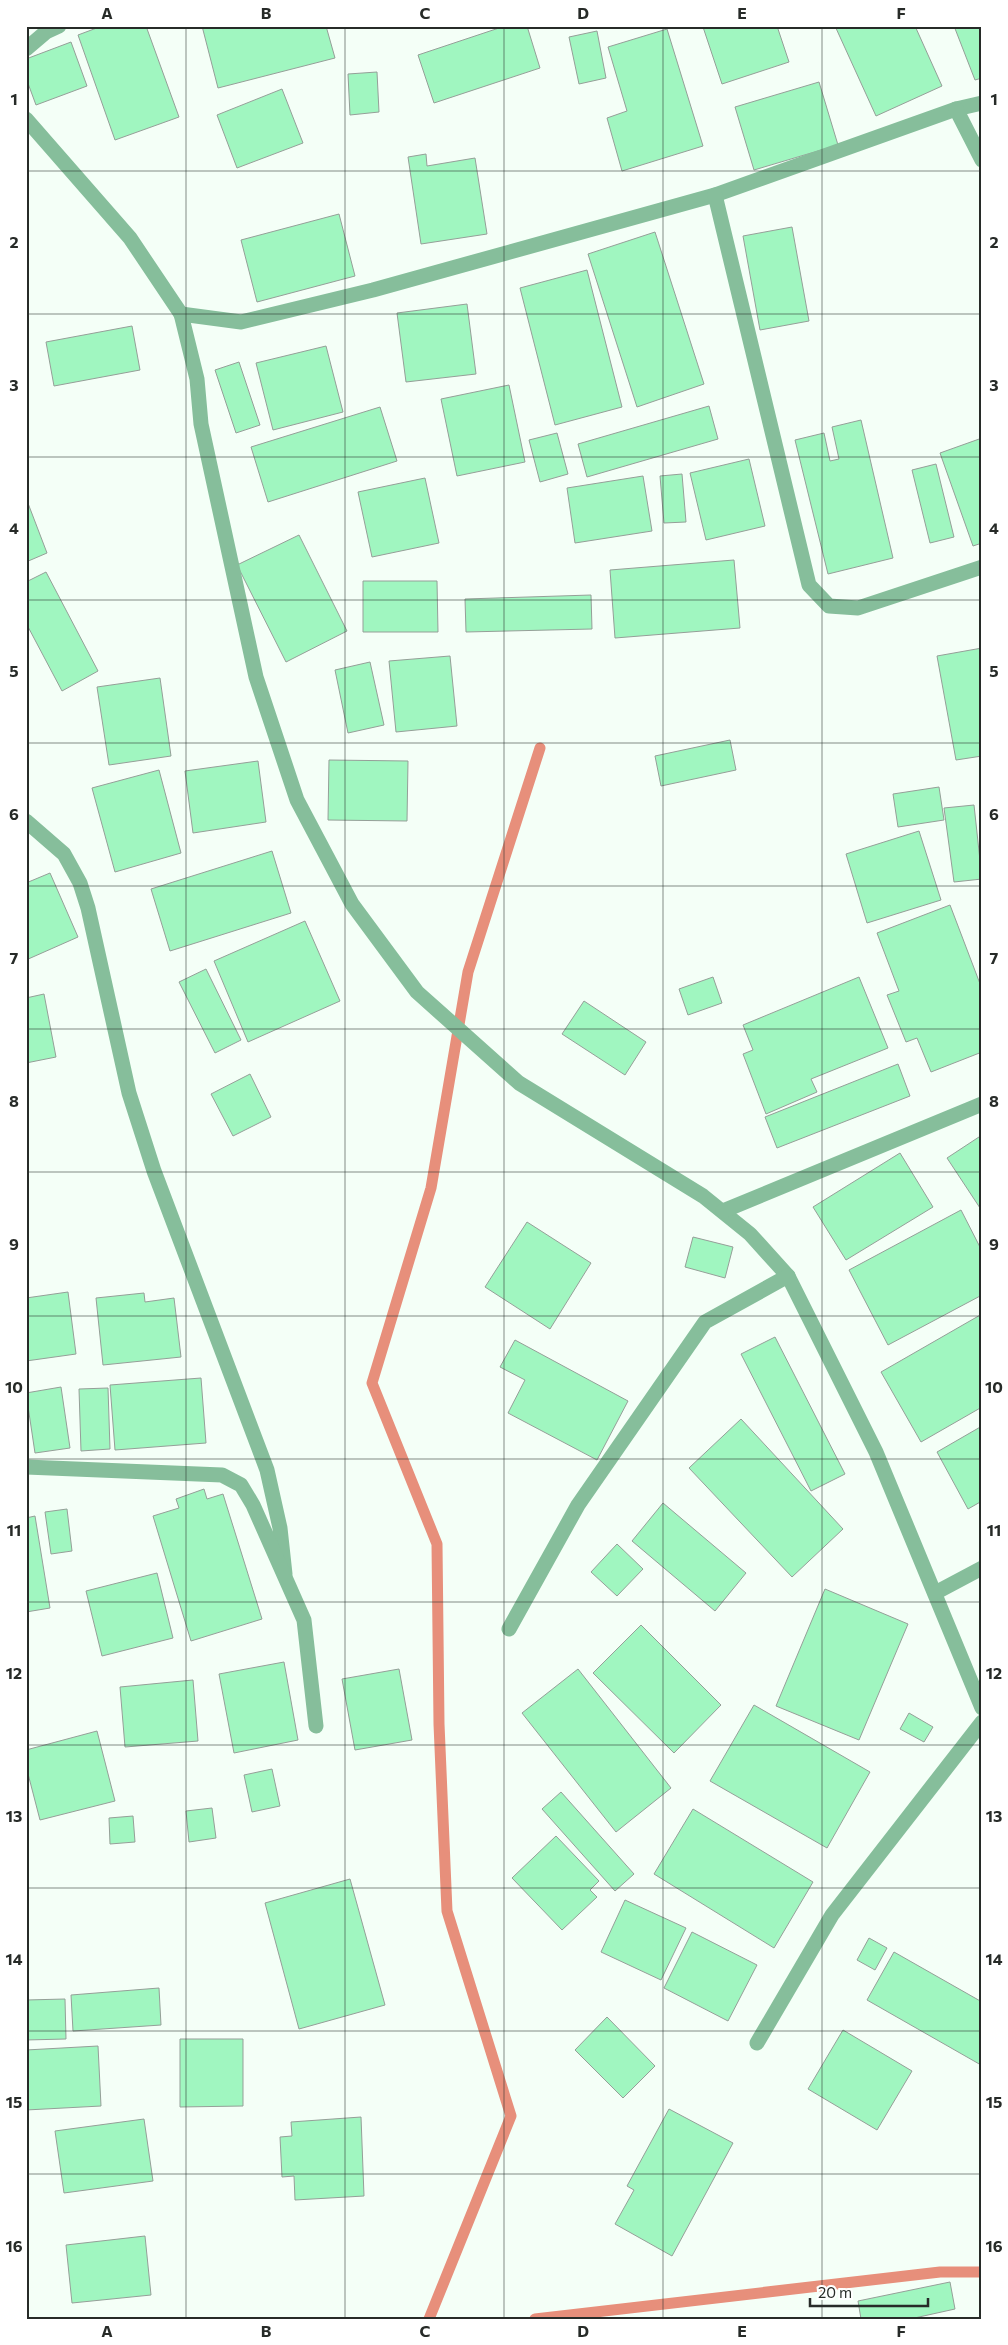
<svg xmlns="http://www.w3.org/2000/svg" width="1008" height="2345" font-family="Commissioner,sans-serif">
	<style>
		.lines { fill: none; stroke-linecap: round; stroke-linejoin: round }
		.stream { stroke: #e78f7b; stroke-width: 11 }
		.building { fill: #a0f6c0; stroke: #959f98 }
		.service { stroke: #86be9b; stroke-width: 15 }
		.minor { stroke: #86be9b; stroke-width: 15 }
		.grid { fill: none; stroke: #272b28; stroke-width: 1; stroke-opacity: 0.55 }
		.neatline { fill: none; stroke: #272b28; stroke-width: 2 }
		.grid-label { font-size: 16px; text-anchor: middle; font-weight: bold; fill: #272b28 }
	</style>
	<rect width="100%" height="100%" fill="#f4fff7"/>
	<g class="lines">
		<g class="stream">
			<polyline points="429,2319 511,2116 447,1911 439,1724 437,1544 372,1383 431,1188 468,972 540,748"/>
			<polyline points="535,2319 940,2272 982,2272"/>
		</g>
	</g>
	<g class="building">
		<polygon points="102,26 146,26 179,117 115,140 78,35"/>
		<polygon points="202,26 326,26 335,58 218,88"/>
		<polygon points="505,26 527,26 540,68 434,103 418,55"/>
		<polygon points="705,26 777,26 789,62 722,84 703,27"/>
		<polygon points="835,26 915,26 942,86 876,116"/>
		<polygon points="954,26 982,26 982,78 975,80"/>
		<polygon points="667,29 703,146 622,171 607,118 627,111 608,47"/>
		<polygon points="597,31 606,78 579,84 569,37"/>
		<polygon points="71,42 87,86 36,105 26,78 26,59"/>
		<polygon points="377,72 379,112 350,115 348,74"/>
		<polygon points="819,82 838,145 754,170 735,107"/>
		<polygon points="282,89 303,143 237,168 217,115"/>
		<polygon points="426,154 427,166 475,158 487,234 421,244 408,157"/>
		<polygon points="339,214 355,276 257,302 241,240"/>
		<polygon points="792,227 809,321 760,330 743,236"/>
		<polygon points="655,232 704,384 637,407 588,254"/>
		<polygon points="587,270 622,407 555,425 520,288"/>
		<polygon points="467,304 476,374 406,382 397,313"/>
		<polygon points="132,326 140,370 54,386 46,342"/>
		<polygon points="326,346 343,412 273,430 256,363"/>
		<polygon points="239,362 260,425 236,433 215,370"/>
		<polygon points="509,385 525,462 457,476 441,399"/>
		<polygon points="709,406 718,439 587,477 578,444"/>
		<polygon points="380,407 397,461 268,502 251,447"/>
		<polygon points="861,420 893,558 828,574 795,440 824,433 830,461 839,459 832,427"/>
		<polygon points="557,433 568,474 540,482 529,440"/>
		<polygon points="982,438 982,543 973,546 940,453"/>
		<polygon points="749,459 765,526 706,540 690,473"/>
		<polygon points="936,464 954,537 930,543 912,470"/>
		<polygon points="682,474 686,522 664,523 660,476"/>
		<polygon points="643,476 652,531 575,543 567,488"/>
		<polygon points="425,478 439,543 372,557 358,492"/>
		<polygon points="26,498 47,553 26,562"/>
		<polygon points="299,535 347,631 286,662 237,565"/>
		<polygon points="734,560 740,628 615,638 610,570"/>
		<polygon points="46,572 98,671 62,691 26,623 26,582"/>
		<polygon points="363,581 437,581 438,632 363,632"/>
		<polygon points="591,595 592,629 466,632 465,599"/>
		<polygon points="982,648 982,756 956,760 937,656"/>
		<polygon points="450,656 457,726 396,732 389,661"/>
		<polygon points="370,662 384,725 348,733 335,670"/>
		<polygon points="160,678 171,756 109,765 97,687"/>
		<polygon points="730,740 736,770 661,786 655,756"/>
		<polygon points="329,760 408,761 407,821 328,820"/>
		<polygon points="258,761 266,822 193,833 185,771"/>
		<polygon points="159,770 181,853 115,872 92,788"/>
		<polygon points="939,787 944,820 898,827 893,794"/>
		<polygon points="974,805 982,879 954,882 944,808"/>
		<polygon points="919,831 941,900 867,923 846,854"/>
		<polygon points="272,851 291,913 170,951 151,889"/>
		<polygon points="50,873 78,937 26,960 26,883"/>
		<polygon points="950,905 982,989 982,1052 931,1072 917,1038 906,1042 887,995 899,991 877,933"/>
		<polygon points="305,921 340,1001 248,1042 214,961"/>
		<polygon points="206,969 241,1040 215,1053 179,982"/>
		<polygon points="713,977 722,1003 688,1015 679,989"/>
		<polygon points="859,977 888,1048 811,1079 817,1092 766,1114 743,1054 753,1050 743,1025"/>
		<polygon points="44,994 56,1057 26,1063 26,998"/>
		<polygon points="584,1001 646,1042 625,1075 562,1034"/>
		<polygon points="898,1064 910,1096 777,1148 765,1117"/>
		<polygon points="250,1074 271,1117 233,1136 211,1094"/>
		<polygon points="982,1135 982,1211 947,1158"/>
		<polygon points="900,1153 933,1207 846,1260 813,1207"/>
		<polygon points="961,1210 982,1251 982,1295 888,1345 849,1270"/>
		<polygon points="527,1222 591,1263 550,1329 485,1287"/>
		<polygon points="693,1237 733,1247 725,1278 685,1267"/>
		<polygon points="68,1292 76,1354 26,1361 26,1298"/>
		<polygon points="144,1293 145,1302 174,1298 181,1357 103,1365 96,1298"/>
		<polygon points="982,1314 982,1407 921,1442 881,1372"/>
		<polygon points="775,1337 845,1474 811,1491 741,1354"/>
		<polygon points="515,1340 628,1401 597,1460 508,1413 525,1380 500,1367"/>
		<polygon points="201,1378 206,1443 115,1450 110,1385"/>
		<polygon points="61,1387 70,1448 35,1453 26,1393"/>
		<polygon points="108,1388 110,1449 81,1451 79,1389"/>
		<polygon points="741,1419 843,1529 792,1577 689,1468"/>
		<polygon points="982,1426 982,1501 968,1509 937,1452"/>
		<polygon points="204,1489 207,1499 223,1494 262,1619 191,1641 153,1516 179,1508 176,1499"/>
		<polygon points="663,1503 746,1573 715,1611 632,1541"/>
		<polygon points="67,1509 72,1551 51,1554 45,1512"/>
		<polygon points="35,1516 50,1608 26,1612 26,1518"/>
		<polygon points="617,1544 643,1569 617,1596 591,1572"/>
		<polygon points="157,1573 173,1638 102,1656 86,1591"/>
		<polygon points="825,1589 908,1624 859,1740 776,1706"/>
		<polygon points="641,1625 721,1705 674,1753 593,1673"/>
		<polygon points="284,1662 298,1740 234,1753 219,1674"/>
		<polygon points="399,1669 412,1740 355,1750 342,1679"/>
		<polygon points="578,1669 671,1788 616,1832 522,1713"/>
		<polygon points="193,1680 198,1741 125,1747 120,1687"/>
		<polygon points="754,1705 870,1772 827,1848 710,1781"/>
		<polygon points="909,1713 933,1727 924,1742 900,1729"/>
		<polygon points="97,1731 115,1801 40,1820 26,1766 26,1750"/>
		<polygon points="272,1769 280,1806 252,1812 244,1775"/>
		<polygon points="561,1792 634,1874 615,1891 542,1809"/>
		<polygon points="212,1808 216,1838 189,1842 186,1811"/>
		<polygon points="693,1809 813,1882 774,1948 654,1874"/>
		<polygon points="133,1816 135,1842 110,1844 109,1818"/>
		<polygon points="556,1836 599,1881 590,1890 597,1897 562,1930 512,1878"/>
		<polygon points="350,1879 385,2005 299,2029 265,1903"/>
		<polygon points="625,1900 686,1928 661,1980 601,1952"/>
		<polygon points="692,1932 757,1965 728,2021 664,1988"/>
		<polygon points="869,1938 887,1948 875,1970 857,1960"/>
		<polygon points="894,1952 982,2002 981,2065 867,2000"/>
		<polygon points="159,1988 161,2025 73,2031 71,1995"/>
		<polygon points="65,1999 66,2039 26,2040 26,2000"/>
		<polygon points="607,2017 655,2066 623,2098 575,2050"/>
		<polygon points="843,2030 912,2071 877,2130 808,2089"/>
		<polygon points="180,2039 243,2039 243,2106 180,2107"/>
		<polygon points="98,2046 101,2106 26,2110 26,2050"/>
		<polygon points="669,2109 733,2143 672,2256 615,2224 634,2190 627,2186"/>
		<polygon points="361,2117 364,2196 295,2200 294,2176 282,2177 280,2137 292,2136 291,2122"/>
		<polygon points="144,2119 153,2181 64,2193 55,2131"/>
		<polygon points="145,2236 151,2295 72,2303 66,2245"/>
		<polygon points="950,2282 955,2309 910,2319 861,2319 858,2301"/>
	</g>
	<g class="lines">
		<polyline class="service" points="26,821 64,854 80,883 88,908 129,1093 154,1171 267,1470 280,1528 285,1574"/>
		<g class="minor">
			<polyline points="26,49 46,32 59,26"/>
			<polyline points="982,103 956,109 715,195 373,290 241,322 181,314 197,379 201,424 256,677 297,800 352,904 417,992 519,1083 703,1196 750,1234 788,1276 876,1452 982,1708"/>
			<polyline points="956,109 982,160"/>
			<polyline points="26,119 130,238 181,314"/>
			<polyline points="715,195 809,585 829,606 858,608 982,567"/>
			<polyline points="723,1211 982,1104"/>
			<polyline points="26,1467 222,1475 241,1485 253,1505 304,1620 316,1726"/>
			<polyline points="935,1593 982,1568"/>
			<polyline points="509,1629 578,1505 705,1322 788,1276"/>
			<polyline points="757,2043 832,1915 982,1722"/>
		</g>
	</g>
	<path class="grid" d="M186 26V2319M345 26V2319M504 26V2319M663 26V2319M822 26V2319M26 171H982M26 314H982M26 457H982M26 600H982M26 743H982M26 886H982M26 1029H982M26 1172H982M26 1316H982M26 1459H982M26 1602H982M26 1745H982M26 1888H982M26 2031H982M26 2174H982"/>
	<rect width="1008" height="2345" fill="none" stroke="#ffffff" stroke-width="55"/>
	<path d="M810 2298v8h118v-8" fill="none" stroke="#272b28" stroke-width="2.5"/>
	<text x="818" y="2298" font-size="15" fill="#272b28" stroke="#ffffff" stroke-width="4" paint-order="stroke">20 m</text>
	<rect x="28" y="28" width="952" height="2290" class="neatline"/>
	<g class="grid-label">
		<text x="107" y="19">A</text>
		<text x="266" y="19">B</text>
		<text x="425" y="19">C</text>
		<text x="583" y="19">D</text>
		<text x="742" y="19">E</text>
		<text x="901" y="19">F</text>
		<text x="14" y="105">1</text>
		<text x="994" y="105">1</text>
		<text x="14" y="248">2</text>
		<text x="994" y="248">2</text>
		<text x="14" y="391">3</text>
		<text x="994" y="391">3</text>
		<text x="14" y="534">4</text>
		<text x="994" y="534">4</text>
		<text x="14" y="677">5</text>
		<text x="994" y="677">5</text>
		<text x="14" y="820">6</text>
		<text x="994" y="820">6</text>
		<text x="14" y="964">7</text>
		<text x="994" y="964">7</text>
		<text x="14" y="1107">8</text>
		<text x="994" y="1107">8</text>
		<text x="14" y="1250">9</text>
		<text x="994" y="1250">9</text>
		<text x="14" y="1393">10</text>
		<text x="994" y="1393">10</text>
		<text x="14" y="1536">11</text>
		<text x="994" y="1536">11</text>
		<text x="14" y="1679">12</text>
		<text x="994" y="1679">12</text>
		<text x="14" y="1822">13</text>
		<text x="994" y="1822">13</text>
		<text x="14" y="1965">14</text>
		<text x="994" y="1965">14</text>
		<text x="14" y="2108">15</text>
		<text x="994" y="2108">15</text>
		<text x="14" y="2252">16</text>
		<text x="994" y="2252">16</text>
		<text x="107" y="2337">A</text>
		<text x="266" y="2337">B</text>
		<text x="425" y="2337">C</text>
		<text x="583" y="2337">D</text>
		<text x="742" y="2337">E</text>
		<text x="901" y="2337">F</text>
	</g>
</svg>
